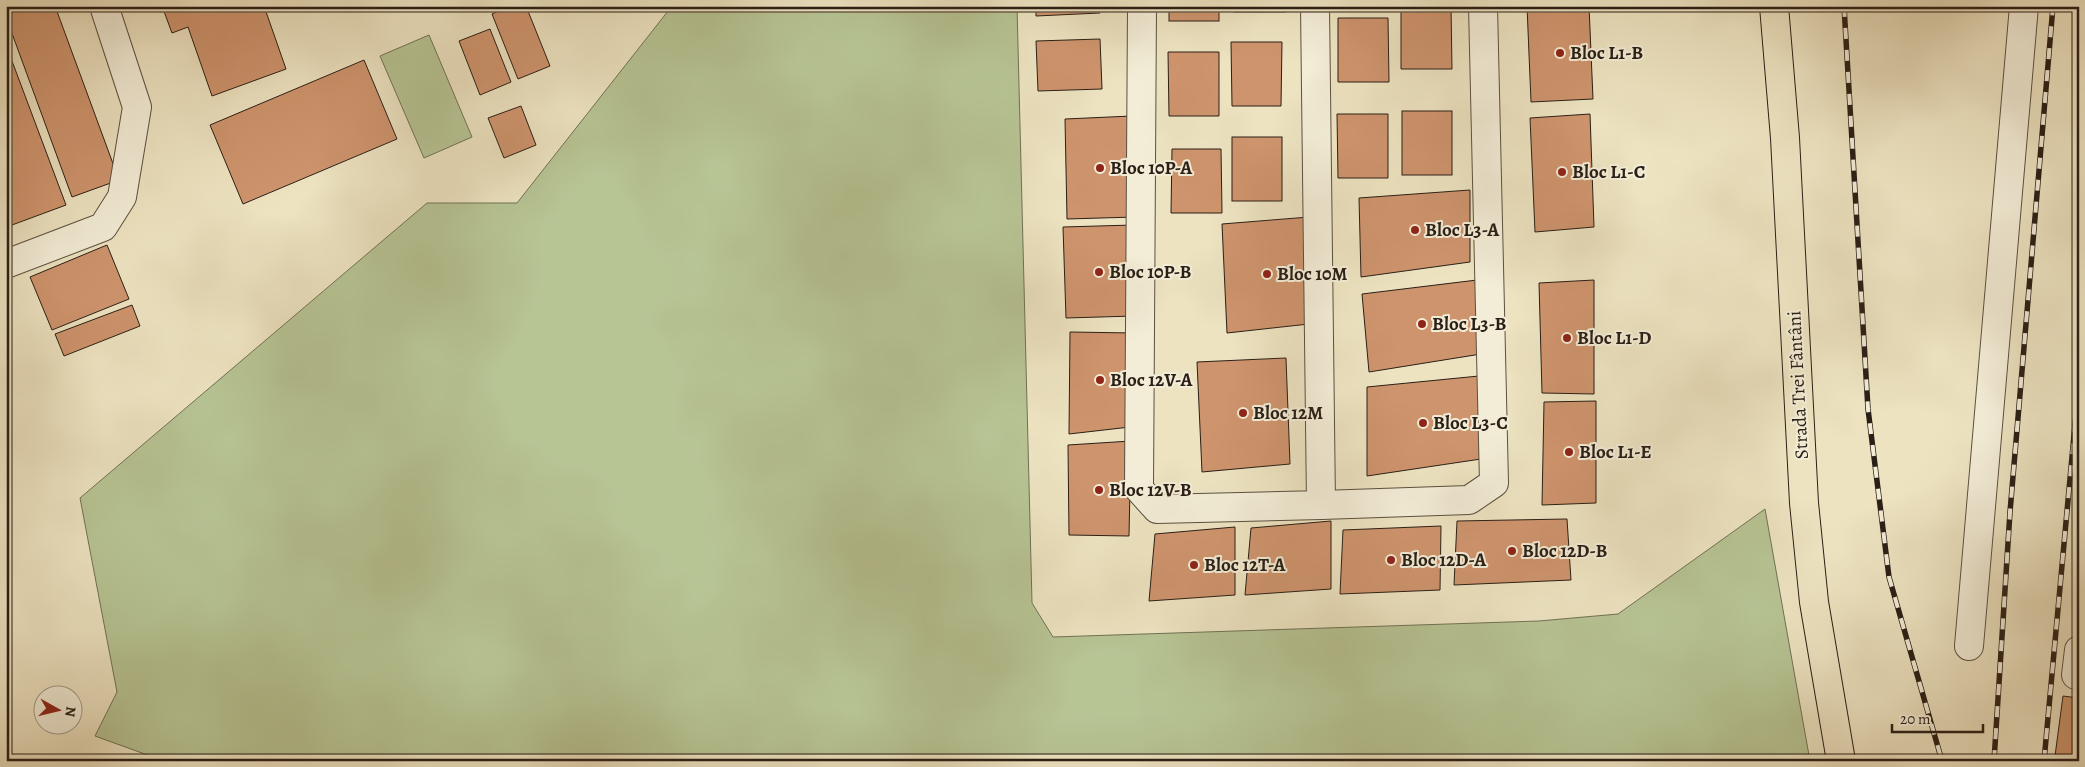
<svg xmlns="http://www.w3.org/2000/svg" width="2085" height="767" font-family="Alegreya,serif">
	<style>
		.green { fill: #b7c494; stroke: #707255 }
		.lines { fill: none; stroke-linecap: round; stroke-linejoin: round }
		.stream { stroke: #6d7e72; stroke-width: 9 }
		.building { fill: #ce946d; stroke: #2a1f16 }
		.minor-casing { stroke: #5b5041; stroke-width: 30 }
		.major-casing { stroke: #2a1f16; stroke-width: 30 }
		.minor { stroke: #f3edd7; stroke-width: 28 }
		.major { stroke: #ede3c1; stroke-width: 28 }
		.rail-casing { stroke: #2a1f16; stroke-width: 5.5 }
		.rail { stroke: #f3edd7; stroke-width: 4; stroke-dasharray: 11; stroke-linecap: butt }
		.poi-dot { fill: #8f2418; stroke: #f3edd7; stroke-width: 2 }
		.labels { text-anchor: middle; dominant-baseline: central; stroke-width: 4; stroke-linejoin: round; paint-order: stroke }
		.poi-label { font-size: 19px; font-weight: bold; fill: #2a1f16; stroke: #f3edd7; text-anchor: start }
		.street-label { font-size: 19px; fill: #2a1f16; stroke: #f3edd7 }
	</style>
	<rect width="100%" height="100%" fill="#ede3c1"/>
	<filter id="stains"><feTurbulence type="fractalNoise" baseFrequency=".004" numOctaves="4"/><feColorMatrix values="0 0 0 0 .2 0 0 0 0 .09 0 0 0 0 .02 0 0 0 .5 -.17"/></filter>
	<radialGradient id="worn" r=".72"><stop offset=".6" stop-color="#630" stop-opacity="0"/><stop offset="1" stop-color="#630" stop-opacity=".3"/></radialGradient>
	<g class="green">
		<polygon points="672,6 1017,6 1032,603 1053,637 1539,621 1618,614 1765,509 1810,761 164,761 95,736 117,692 80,498 427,203 517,203"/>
		<polygon points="429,35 472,137 424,158 380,56"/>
	</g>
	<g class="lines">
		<polyline class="stream" points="6,757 21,761"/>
	</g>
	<g class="building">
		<polygon points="6,6 55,6 119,180 72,197 6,17"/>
		<polygon points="162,6 264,6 286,69 212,96 188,27 172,33"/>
		<polygon points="510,6 526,6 550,66 518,79 492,14"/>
		<polygon points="1036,6 1099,6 1100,13 1036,16"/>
		<rect x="1169" y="6" width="50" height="15"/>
		<rect x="1234" y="6" width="51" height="6"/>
		<polygon points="1401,6 1451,6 1452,69 1401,69"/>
		<polygon points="1527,6 1589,6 1593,99 1531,102"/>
		<polygon points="1338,18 1388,18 1389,82 1338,82"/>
		<polygon points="490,29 511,82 480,95 459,41"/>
		<polygon points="1100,39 1102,89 1038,91 1036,41"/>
		<polygon points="1231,42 1282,42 1281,106 1232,106"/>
		<polygon points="6,45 66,205 12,225 6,211"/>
		<polygon points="1168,52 1219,52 1219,116 1169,116"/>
		<polygon points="364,60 397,139 243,204 210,125"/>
		<polygon points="521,106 536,145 504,158 488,118"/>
		<rect x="1402" y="111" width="50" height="64"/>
		<polygon points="1337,114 1388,114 1388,178 1338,178"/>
		<polygon points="1590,114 1594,227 1535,232 1530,118"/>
		<polygon points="1132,116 1135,217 1067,219 1065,119"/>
		<rect x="1232" y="137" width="50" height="64"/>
		<polygon points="1172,149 1221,149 1222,213 1171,213"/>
		<polygon points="1470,190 1470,262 1361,277 1359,198"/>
		<polygon points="1309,217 1309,324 1227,333 1222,224"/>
		<polygon points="1133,225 1134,316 1066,318 1063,227"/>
		<polygon points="107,245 129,299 52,330 30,277"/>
		<polygon points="1477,280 1481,354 1369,372 1362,294"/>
		<polygon points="1594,280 1594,394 1542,393 1539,283"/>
		<polygon points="132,305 140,326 64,356 55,334"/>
		<polygon points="1070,332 1133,333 1130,427 1069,434"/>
		<polygon points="1286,358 1290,464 1202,472 1197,362"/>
		<polygon points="1479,376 1481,459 1367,476 1367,387"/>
		<polygon points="1596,401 1596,503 1542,505 1544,402"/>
		<polygon points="1131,441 1129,536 1069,535 1068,445"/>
		<polygon points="1567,519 1571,580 1454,585 1457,521"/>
		<polygon points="1331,521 1331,589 1245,595 1251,528"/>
		<polygon points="1441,526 1440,590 1340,594 1343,530"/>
		<polygon points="1235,527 1235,595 1149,601 1155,534"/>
		<polygon points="2063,696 2079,698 2079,759 2055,756"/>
	</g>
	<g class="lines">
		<defs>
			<g id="minor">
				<polyline points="1142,6 1139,489 1157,509 1321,505 1315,6"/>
				<polyline points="6,264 103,227 122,197 137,107 104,6"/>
				<polyline points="1321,505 1469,500 1494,483 1483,6"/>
				<polyline points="1969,646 2024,6"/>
				<polyline points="2076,675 2079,650"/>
			</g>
			<polyline id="major" points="1774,6 1785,138 1804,503 1814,602 1841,761"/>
		</defs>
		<use href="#minor" class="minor-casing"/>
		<use href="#major" class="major-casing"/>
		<use href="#minor" class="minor"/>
		<use href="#major" class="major"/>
		<defs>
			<g id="rail">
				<polyline points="1844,6 1868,409 1889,577 1942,761"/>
				<polyline points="1994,761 2010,512 2053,6"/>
				<polyline points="2044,761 2079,381"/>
			</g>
		</defs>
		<use href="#rail" class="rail-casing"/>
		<use href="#rail" class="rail"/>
	</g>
	<g class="poi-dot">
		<circle cx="1560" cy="53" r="5"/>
		<circle cx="1100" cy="168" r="5"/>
		<circle cx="1562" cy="172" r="5"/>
		<circle cx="1415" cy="230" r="5"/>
		<circle cx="1099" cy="272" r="5"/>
		<circle cx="1267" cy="274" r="5"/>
		<circle cx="1422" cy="324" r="5"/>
		<circle cx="1567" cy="338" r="5"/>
		<circle cx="1100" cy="380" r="5"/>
		<circle cx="1243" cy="413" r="5"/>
		<circle cx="1423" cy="423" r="5"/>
		<circle cx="1569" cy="452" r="5"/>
		<circle cx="1099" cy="490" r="5"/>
		<circle cx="1512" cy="551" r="5"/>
		<circle cx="1391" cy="560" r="5"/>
		<circle cx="1194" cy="565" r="5"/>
	</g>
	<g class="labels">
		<g class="poi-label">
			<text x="1570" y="53">Bloc L1-B</text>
			<text x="1110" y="168">Bloc 10P-A</text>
			<text x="1572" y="172">Bloc L1-C</text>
			<text x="1425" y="230">Bloc L3-A</text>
			<text x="1109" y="272">Bloc 10P-B</text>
			<text x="1277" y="274">Bloc 10M</text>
			<text x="1432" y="324">Bloc L3-B</text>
			<text x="1577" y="338">Bloc L1-D</text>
			<text x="1110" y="380">Bloc 12V-A</text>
			<text x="1253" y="413">Bloc 12M</text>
			<text x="1433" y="423">Bloc L3-C</text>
			<text x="1579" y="452">Bloc L1-E</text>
			<text x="1109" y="490">Bloc 12V-B</text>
			<text x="1522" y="551">Bloc 12D-B</text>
			<text x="1401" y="560">Bloc 12D-A</text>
			<text x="1204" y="565">Bloc 12T-A</text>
		</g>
		<g class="street-label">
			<text transform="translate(1798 385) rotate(-93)">Strada Trei Fântâni</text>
		</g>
	</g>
	<rect width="2085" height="767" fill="none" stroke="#ede3c1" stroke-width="25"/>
	<rect x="8" y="8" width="2070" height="752" fill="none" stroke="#2a1f16" stroke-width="2.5"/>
	<rect x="12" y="12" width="2060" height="742" fill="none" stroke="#2a1f16"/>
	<g transform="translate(58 710) rotate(98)"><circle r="24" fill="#f3edd7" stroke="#a39b8a"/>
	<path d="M0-4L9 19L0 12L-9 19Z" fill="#8f2418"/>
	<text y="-8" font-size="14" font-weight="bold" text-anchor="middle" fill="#2a1f16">N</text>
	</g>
	<path d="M1892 724v8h91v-8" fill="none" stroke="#2a1f16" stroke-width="2.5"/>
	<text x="1900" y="724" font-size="15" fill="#2a1f16" stroke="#f3edd7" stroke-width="4" paint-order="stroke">20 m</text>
	<rect width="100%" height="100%" filter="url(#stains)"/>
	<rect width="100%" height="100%" fill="url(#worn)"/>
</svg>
